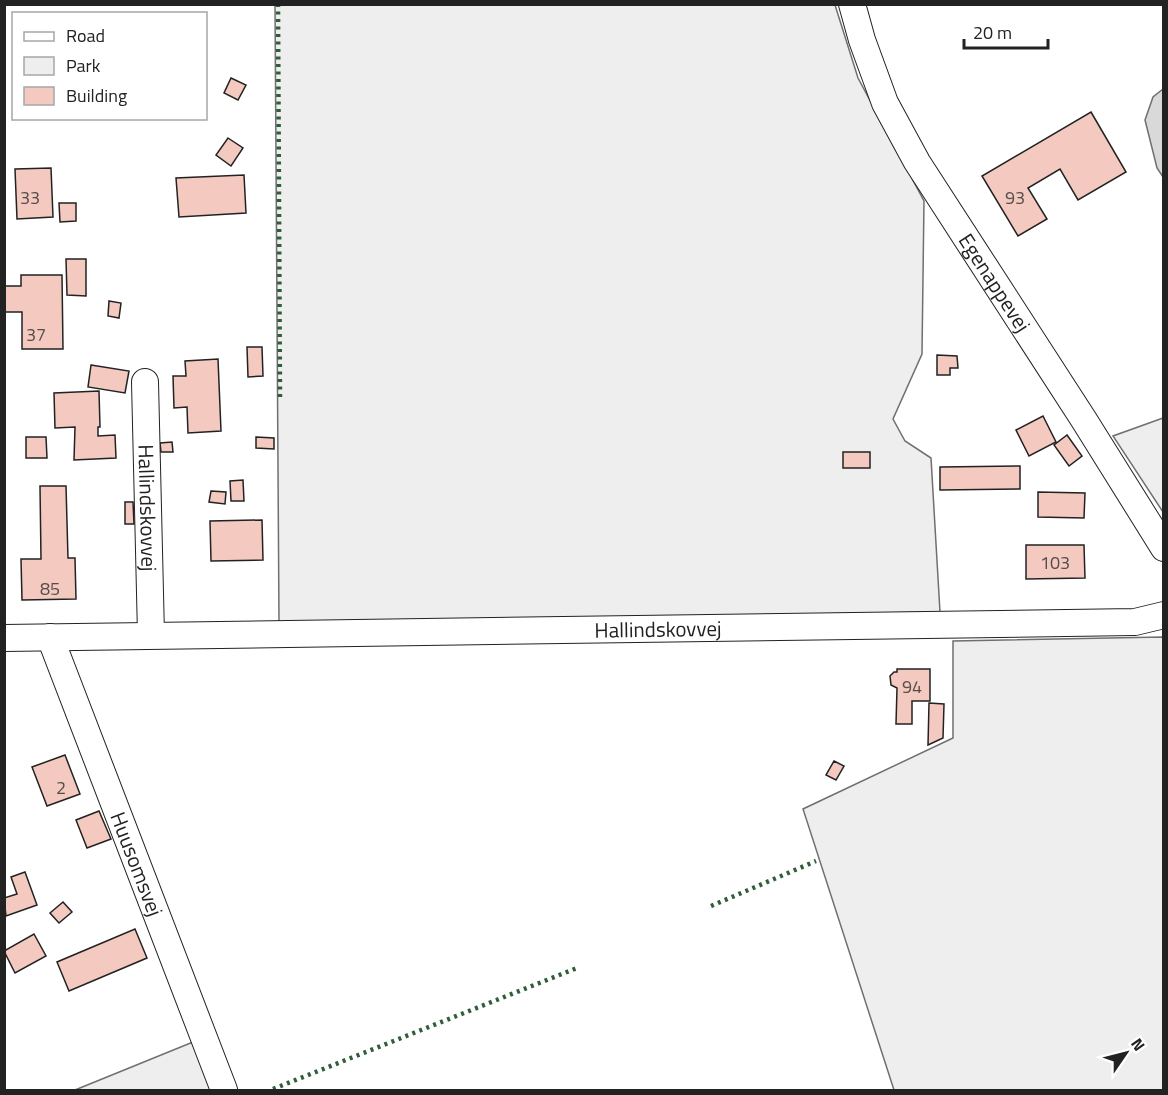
<svg xmlns="http://www.w3.org/2000/svg" width="1168" height="1095" font-family="'Titillium Web',sans-serif">
	<style>
		.green { fill: #eee; stroke: #6f6f6f; stroke-width: 1.5 }
		.water { fill: #d9d9d9; stroke: #6f6f6f; stroke-width: 1.5 }
		.building { fill: #f3c9c0; stroke: #222; stroke-width: 1.5 }
		.lines { fill: none; stroke-linecap: round; stroke-linejoin: round }
		.minor-casing { stroke: #222; stroke-width: 28 }
		.minor { stroke: #fff; stroke-width: 26 }
		.hedge { stroke: #2f5e38; stroke-width: 4.5; stroke-dasharray: 3 4.5; stroke-linecap: butt }
		.labels { text-anchor: middle; dominant-baseline: central; stroke-width: 4.5; stroke-linejoin: round; paint-order: stroke }
		.number-label { font-size: 18px; fill: #564c4a }
		.street-label { font-size: 21px; fill: #222; stroke: #fff }
	</style>
	<rect width="100%" height="100%" fill="#fff"/>
	<g class="green">
		<polygon points="275,5 835,5 858,78 924,201 922,354 893,419 905,441 931,458 940,612 279,622"/>
		<polygon points="1163,418 1164,418 1163,512 1113,436"/>
		<polygon points="1163,637 1163,1090 894,1090 803,809 953,738 953,641"/>
		<polygon points="193,1042 211,1090 75,1090"/>
	</g>
	<polygon class="water" points="1163,89 1163,177 1157,168 1145,120 1153,97"/>
	<g class="building">
		<polygon points="231,78 246,85 238,100 224,93"/>
		<polygon points="1091,112 1126,172 1078,200 1060,169 1028,188 1047,219 1018,236 982,176"/>
		<polygon points="228,138 243,148 231,166 216,155"/>
		<polygon points="51,168 53,217 17,219 15,169"/>
		<polygon points="244,175 246,213 179,217 176,178"/>
		<polygon points="59,203 76,203 76,221 60,222"/>
		<polygon points="66,259 86,259 86,296 67,295"/>
		<polygon points="21,275 62,275 63,349 22,349 22,312 5,312 5,286 21,286"/>
		<polygon points="109,301 121,303 119,318 108,316"/>
		<polygon points="247,347 262,347 263,376 248,377"/>
		<polygon points="937,355 957,356 958,368 950,368 950,375 937,375"/>
		<polygon points="218,359 221,431 188,433 187,407 174,408 173,376 186,376 185,361"/>
		<polygon points="91,365 129,371 125,393 88,387"/>
		<polygon points="99,391 100,427 98,427 98,436 115,435 116,458 74,460 75,427 55,428 54,393"/>
		<polygon points="1043,416 1056,442 1029,456 1016,430"/>
		<polygon points="1067,435 1082,456 1069,466 1054,445"/>
		<polygon points="26,437 46,437 47,458 26,458"/>
		<polygon points="256,437 274,438 274,449 256,448"/>
		<polygon points="172,442 173,452 161,452 160,443"/>
		<rect x="843" y="452" width="27" height="16"/>
		<polygon points="1020,466 1020,489 940,490 940,467"/>
		<polygon points="243,480 244,501 231,501 230,481"/>
		<polygon points="40,486 66,486 68,558 75,558 76,599 22,600 21,559 41,559"/>
		<polygon points="211,491 226,492 225,504 209,502"/>
		<polygon points="1038,492 1085,493 1084,518 1038,517"/>
		<polygon points="125,502 133,502 134,524 125,524"/>
		<polygon points="262,520 263,560 211,561 210,521"/>
		<polygon points="1026,545 1084,545 1085,578 1026,579"/>
		<polygon points="897,669 930,669 930,701 912,701 912,724 896,724 897,688 891,685 890,676 894,672 897,672"/>
		<polygon points="929,703 944,704 943,738 928,745"/>
		<polygon points="65,755 80,794 47,806 32,767"/>
		<polygon points="834,761 844,766 836,780 826,775"/>
		<polygon points="99,811 111,839 87,848 76,820"/>
		<polygon points="25,872 37,905 6,916 4,898 17,894 11,877"/>
		<polygon points="63,902 72,912 59,923 50,913"/>
		<polygon points="135,929 147,958 69,991 57,962"/>
		<polygon points="34,934 46,956 15,973 4,951"/>
	</g>
	<g class="lines">
		<defs>
			<g id="minor">
				<path id="s1" d="M852 4 862 40 885 103 917 162 1084 420 1164 548"/>
				<path id="s2" d="M145 382 151 635"/>
				<path id="s3" d="M50 637 224 1090"/>
				<path id="s4" d="M4 638 1135 622 1164 615"/>
			</g>
		</defs>
		<use href="#minor" class="minor-casing"/>
		<use href="#minor" class="minor"/>
		<g class="hedge">
			<polyline points="278,4 280,398"/>
			<polyline points="711,906 816,861"/>
			<polyline points="273,1089 577,968"/>
		</g>
	</g>
	<g class="labels">
		<g class="number-label">
			<text x="30" y="197">33</text>
			<text x="1015" y="197">93</text>
			<text x="36" y="334">37</text>
			<text x="1055" y="562">103</text>
			<text x="50" y="588">85</text>
			<text x="912" y="686">94</text>
			<text x="61" y="787">2</text>
		</g>
		<g class="street-label">
			<text stroke="none"><textPath href="#s1" startOffset="315">Egenappevej</textPath></text>
			<text stroke="none"><textPath href="#s2" startOffset="126">Hallindskovvej</textPath></text>
			<text stroke="none"><textPath href="#s4" startOffset="654">Hallindskovvej</textPath></text>
			<text stroke="none"><textPath href="#s3" startOffset="243">Huusomsvej</textPath></text>
		</g>
	</g>
	<rect width="1168" height="1095" fill="none" stroke="#222222" stroke-width="12"/>
	<rect x="12" y="12" width="195" height="108" fill="#ffffff" stroke="#a7a7a7" stroke-width="1.5"/>
	<rect x="24" y="32" width="30" height="9" fill="#ffffff" stroke="#a7a7a7" stroke-width="1.5"/>
	<text x="66" y="42" font-size="18" fill="#222222">Road</text>
	<rect x="24" y="57" width="30" height="18" fill="#eeeeee" stroke="#a7a7a7" stroke-width="1.5"/>
	<text x="66" y="72" font-size="18" fill="#222222">Park</text>
	<rect x="24" y="87" width="30" height="18" fill="#f3c9c0" stroke="#a7a7a7" stroke-width="1.5"/>
	<text x="66" y="102" font-size="18" fill="#222222">Building</text>
	<g transform="translate(1126 1053) rotate(55)" stroke="#ffffff" stroke-width="4.5" paint-order="stroke">
	<path d="M0-4.5L10 22L0 15L-10 22Z" fill="#222222"/>
	<text y="-9" font-size="16" font-weight="bold" text-anchor="middle" fill="#222222">N</text>
	</g>
	<path d="M964 39v9h84v-9" fill="none" stroke="#222222" stroke-width="3"/>
	<text x="973" y="39" font-size="18" fill="#222222" stroke="#ffffff" stroke-width="4.5" paint-order="stroke">20 m</text>
</svg>
